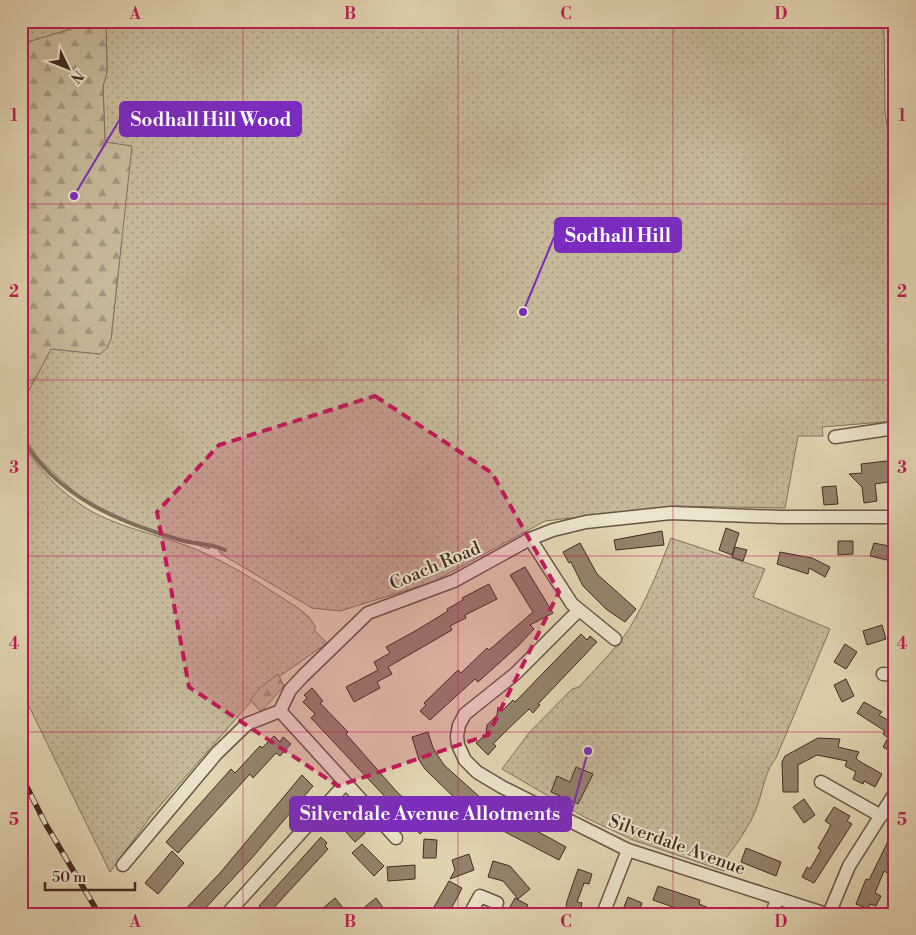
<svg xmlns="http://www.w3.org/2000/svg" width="916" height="935" font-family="'Libre Bodoni',serif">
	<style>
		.grass { fill: url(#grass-dots); stroke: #83725e }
		.forest { fill: url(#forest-firs); stroke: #83725e }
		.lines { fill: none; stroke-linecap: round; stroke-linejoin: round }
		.stream { stroke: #806e5b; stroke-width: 4 }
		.building { fill: #94836d; stroke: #402a22 }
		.street-casing { stroke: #685546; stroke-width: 15 }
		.street { stroke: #ece4cd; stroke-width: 12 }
		.rail-casing { stroke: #402a22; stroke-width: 5.5 }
		.rail { stroke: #ece4cd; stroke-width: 4; stroke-dasharray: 11; stroke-linecap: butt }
		.marked { fill: #c2185b; fill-opacity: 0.2; stroke: #c2185b; stroke-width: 4; stroke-dasharray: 10 6; stroke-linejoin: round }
		.grid { fill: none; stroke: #c2185b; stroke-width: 1; stroke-opacity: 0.55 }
		.labels { text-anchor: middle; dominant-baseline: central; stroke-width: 4; stroke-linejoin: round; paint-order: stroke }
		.street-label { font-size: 18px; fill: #402a22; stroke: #ece4cd }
		.leader { fill: none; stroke: #7b2cbf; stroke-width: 2 }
		.callout-dot { fill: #7b2cbf; stroke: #ece4cd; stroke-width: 2 }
		.callout { fill: #7b2cbf; stroke: #7b2cbf; stroke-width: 2 }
		.callout-label { font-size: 19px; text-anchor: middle; font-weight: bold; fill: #fff }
		.neatline { fill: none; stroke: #c2185b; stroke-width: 2 }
		.grid-label { font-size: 16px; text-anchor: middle; font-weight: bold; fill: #c2185b }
	</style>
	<defs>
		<pattern id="grass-dots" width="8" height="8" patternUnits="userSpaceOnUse" patternTransform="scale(1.25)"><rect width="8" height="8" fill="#c6b99a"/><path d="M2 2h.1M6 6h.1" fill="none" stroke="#a2977d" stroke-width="1.8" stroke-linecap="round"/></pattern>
		<pattern id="forest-firs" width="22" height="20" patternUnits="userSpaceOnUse" patternTransform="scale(1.25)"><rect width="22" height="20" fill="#c6b99a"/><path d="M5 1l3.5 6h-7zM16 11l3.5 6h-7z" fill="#a2977d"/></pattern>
	</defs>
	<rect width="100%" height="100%" fill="#e2d6b2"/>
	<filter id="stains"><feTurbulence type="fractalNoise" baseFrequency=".004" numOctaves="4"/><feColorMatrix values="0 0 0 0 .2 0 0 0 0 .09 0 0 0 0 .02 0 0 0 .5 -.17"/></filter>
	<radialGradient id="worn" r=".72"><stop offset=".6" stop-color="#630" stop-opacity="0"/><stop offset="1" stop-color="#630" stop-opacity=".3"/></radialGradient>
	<g class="grass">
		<polygon points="21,21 98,21 21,44"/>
		<polygon points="106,21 884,21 885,113 895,167 892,168 895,175 895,421 822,427 823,436 798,436 785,508 675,506 545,521 433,582 340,611 312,608 221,554 218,549 218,546 211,544 209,549 111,516 79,496 40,460 21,433 21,405 51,349 100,354 111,339 121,247 105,142 103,86 107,72"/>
		<path d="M21 442C41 473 70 503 105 518 134 531 166 537 195 549 232 564 265 587 298 608L309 617 316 628 314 630 327 643 263 688 151 816 110 872 21 690Z"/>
		<path d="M671 538 765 569 753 597 830 629 776 758C766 769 763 789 758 804 750 827 735 846 720 866L724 871 633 840 586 818 502 769 529 733 572 689 579 687C596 668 615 650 629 629 646 601 659 569 671 538Z"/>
	</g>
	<g class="forest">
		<polygon points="98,21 106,21 107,72 103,86 105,142 132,146 111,339 107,348 100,354 51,349 21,405 21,44"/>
		<polygon points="278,674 284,686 261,712 250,700 261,687"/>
	</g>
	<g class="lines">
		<path class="stream" d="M21 437C57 497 120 523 184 541 198 544 212 544 225 550"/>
	</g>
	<g class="building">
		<polygon points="895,460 895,481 875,484 877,501 864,503 862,487 849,474 862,473 861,464"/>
		<polygon points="836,486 838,504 824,505 822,487"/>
		<polygon points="726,528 739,533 732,555 719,550"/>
		<polygon points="662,531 664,545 616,550 614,540"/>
		<polygon points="838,541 853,541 853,554 838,555"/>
		<polygon points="580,543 597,574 636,609 625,622 606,609 583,586 571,562 569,563 563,552"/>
		<polygon points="874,543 894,547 891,561 870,556"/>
		<polygon points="735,547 747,550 743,561 732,557"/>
		<polygon points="780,552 812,558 830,567 825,577 809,568 808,574 777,564"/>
		<polygon points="525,567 553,613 530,625 534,629 518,646 478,682 475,679 430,720 420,711 426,705 424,703 458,670 461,673 487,648 489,650 533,612 510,575"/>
		<polygon points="489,584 497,599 465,615 466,618 450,626 452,630 388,667 392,674 377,682 380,688 354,702 346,687 378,670 374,662 390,653 386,647 417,630 448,611 447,609 463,600 462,598"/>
		<polygon points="882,625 886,639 867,645 863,631"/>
		<polygon points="581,634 587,640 590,636 597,642 538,704 540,705 533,713 529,709 507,730 493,744 496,746 488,755 476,743 486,734 487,725 497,715 498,707 502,711 513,700 515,702"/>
		<polygon points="845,644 857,652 846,669 834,662"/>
		<polygon points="846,679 854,696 842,702 834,685"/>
		<polygon points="312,688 323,701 320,703 348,732 346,734 397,792 422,815 426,811 435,820 420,834 311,718 315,714 303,702 307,698 304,695"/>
		<polygon points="864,702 882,712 879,715 891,722 895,715 895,754 883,747 888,738 883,734 885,731 857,713"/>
		<polygon points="428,732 433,748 444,765 482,799 470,813 425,769 419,760 412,737"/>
		<polygon points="274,736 280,742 283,737 291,744 280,756 276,753 253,778 250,774 178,853 166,842 231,769 235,773 260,746 262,748"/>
		<polygon points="818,738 840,739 838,747 859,752 856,758 859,761 882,774 875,787 864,781 863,784 853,779 856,772 845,766 847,761 817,755 798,765 798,792 783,792 782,762 785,756"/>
		<polygon points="576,767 593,774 578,804 551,792 557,776 570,782"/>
		<polygon points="302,775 313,786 251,859 200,914 181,914 220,873"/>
		<polygon points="804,799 815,815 804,823 793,807"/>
		<polygon points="491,806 566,847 559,860 484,821"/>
		<polygon points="834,807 850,816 847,821 852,824 814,883 802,877 807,867 810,869 821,850 818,848 831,825 825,821"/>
		<polygon points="345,810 365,833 355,842 335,820"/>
		<polygon points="894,829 895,866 891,875 884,871 875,893 881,896 876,906 870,904 868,909 856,904 866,879 869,880"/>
		<polygon points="321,837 327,843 325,846 328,849 268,914 259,906"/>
		<polygon points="424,839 437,840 436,858 423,858"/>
		<polygon points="362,844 384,866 374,876 352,853"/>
		<polygon points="746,848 781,862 776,876 741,862"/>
		<polygon points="172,851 184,863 158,894 145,883"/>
		<polygon points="469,854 474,870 450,879 455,870 452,860"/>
		<polygon points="493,861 510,866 530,889 518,899 503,881 488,877"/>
		<polygon points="415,865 415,879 388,881 387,867"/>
		<polygon points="578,869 592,874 589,884 584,883 577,902 582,903 580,914 565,914 567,901"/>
		<polygon points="449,881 462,888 457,898 448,914 430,914"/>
		<polygon points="658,886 700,900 699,904 723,914 693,914 653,900"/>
		<polygon points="628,897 642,903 638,914 621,914"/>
		<polygon points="335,898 344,909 338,914 316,914"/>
		<polygon points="376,898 388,914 356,914"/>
		<polygon points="515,898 528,905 523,914 506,914"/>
	</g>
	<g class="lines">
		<defs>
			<g id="street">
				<polyline points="835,437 895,428"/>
				<polyline points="530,539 572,604 615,639"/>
				<polyline points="578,611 515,674 465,714 459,725 457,736 458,745 465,760 477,772 502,787 628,850 826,914"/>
				<polyline points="883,674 895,675"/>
				<polyline points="280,711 396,838"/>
				<polyline points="821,782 881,816"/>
				<polyline points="123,865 217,753 247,724 280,711 290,690 303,676 368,613 454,581 530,539 553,530 586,522 671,513 781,517 895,517"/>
				<polyline points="227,914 345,784"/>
				<polyline points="470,914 480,896 497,903"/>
				<polyline points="603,914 628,850"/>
				<polyline points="772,914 777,899"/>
				<polyline points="829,914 849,866 895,793"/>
			</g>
		</defs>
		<use href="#street" class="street-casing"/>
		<use href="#street" class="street"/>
		<defs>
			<polyline id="rail" points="21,775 45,823 99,914"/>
		</defs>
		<use href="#rail" class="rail-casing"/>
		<use href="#rail" class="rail"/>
	</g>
	<path class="marked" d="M375 396 492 473 559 592 488 735 338 786 189 687 157 512 219 445Z"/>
	<path class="grid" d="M243 21V914M458 21V914M673 21V914M21 204H895M21 380H895M21 556H895M21 732H895"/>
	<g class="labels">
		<g class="street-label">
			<text transform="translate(435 566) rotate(-23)">Coach Road</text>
			<text transform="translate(677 845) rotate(20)">Silverdale Avenue</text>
		</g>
	</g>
	<path class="leader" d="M74 196L120 119M523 312L555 235M588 751L571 814"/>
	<g class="callout-dot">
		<circle cx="74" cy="196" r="5"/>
		<circle cx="523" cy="312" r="5"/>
		<circle cx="588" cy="751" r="5"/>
	</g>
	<g class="callout">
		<rect x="120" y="102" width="181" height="34" rx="5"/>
		<rect x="555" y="218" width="126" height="34" rx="5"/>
		<rect x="290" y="797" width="281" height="34" rx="5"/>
	</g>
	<g class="callout-label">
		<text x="211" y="126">Sodhall Hill Wood</text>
		<text x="618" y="242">Sodhall Hill</text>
		<text x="430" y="820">Silverdale Avenue Allotments</text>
	</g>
	<rect width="916" height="935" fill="none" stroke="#e2d6b2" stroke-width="55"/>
	<g transform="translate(68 68) rotate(133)" stroke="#ece4cd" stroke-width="4" paint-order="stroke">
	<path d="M0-4L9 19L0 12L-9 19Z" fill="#402a22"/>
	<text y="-8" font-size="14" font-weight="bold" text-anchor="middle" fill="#402a22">N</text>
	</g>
	<path d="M45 882v8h90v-8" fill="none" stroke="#402a22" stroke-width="2.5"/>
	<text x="52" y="882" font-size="15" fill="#402a22" stroke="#ece4cd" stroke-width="4" paint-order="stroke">50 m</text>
	<rect x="28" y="28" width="860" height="880" class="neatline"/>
	<g class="grid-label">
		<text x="135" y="19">A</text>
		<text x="350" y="19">B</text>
		<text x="566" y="19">C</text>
		<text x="781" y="19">D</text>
		<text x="14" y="121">1</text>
		<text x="902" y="121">1</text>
		<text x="14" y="297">2</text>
		<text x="902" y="297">2</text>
		<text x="14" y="473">3</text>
		<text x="902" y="473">3</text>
		<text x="14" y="649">4</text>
		<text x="902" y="649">4</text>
		<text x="14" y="825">5</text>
		<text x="902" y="825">5</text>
		<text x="135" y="927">A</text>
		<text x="350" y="927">B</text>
		<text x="566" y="927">C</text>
		<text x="781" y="927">D</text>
	</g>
	<rect width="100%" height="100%" filter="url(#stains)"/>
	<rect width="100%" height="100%" fill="url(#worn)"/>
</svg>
